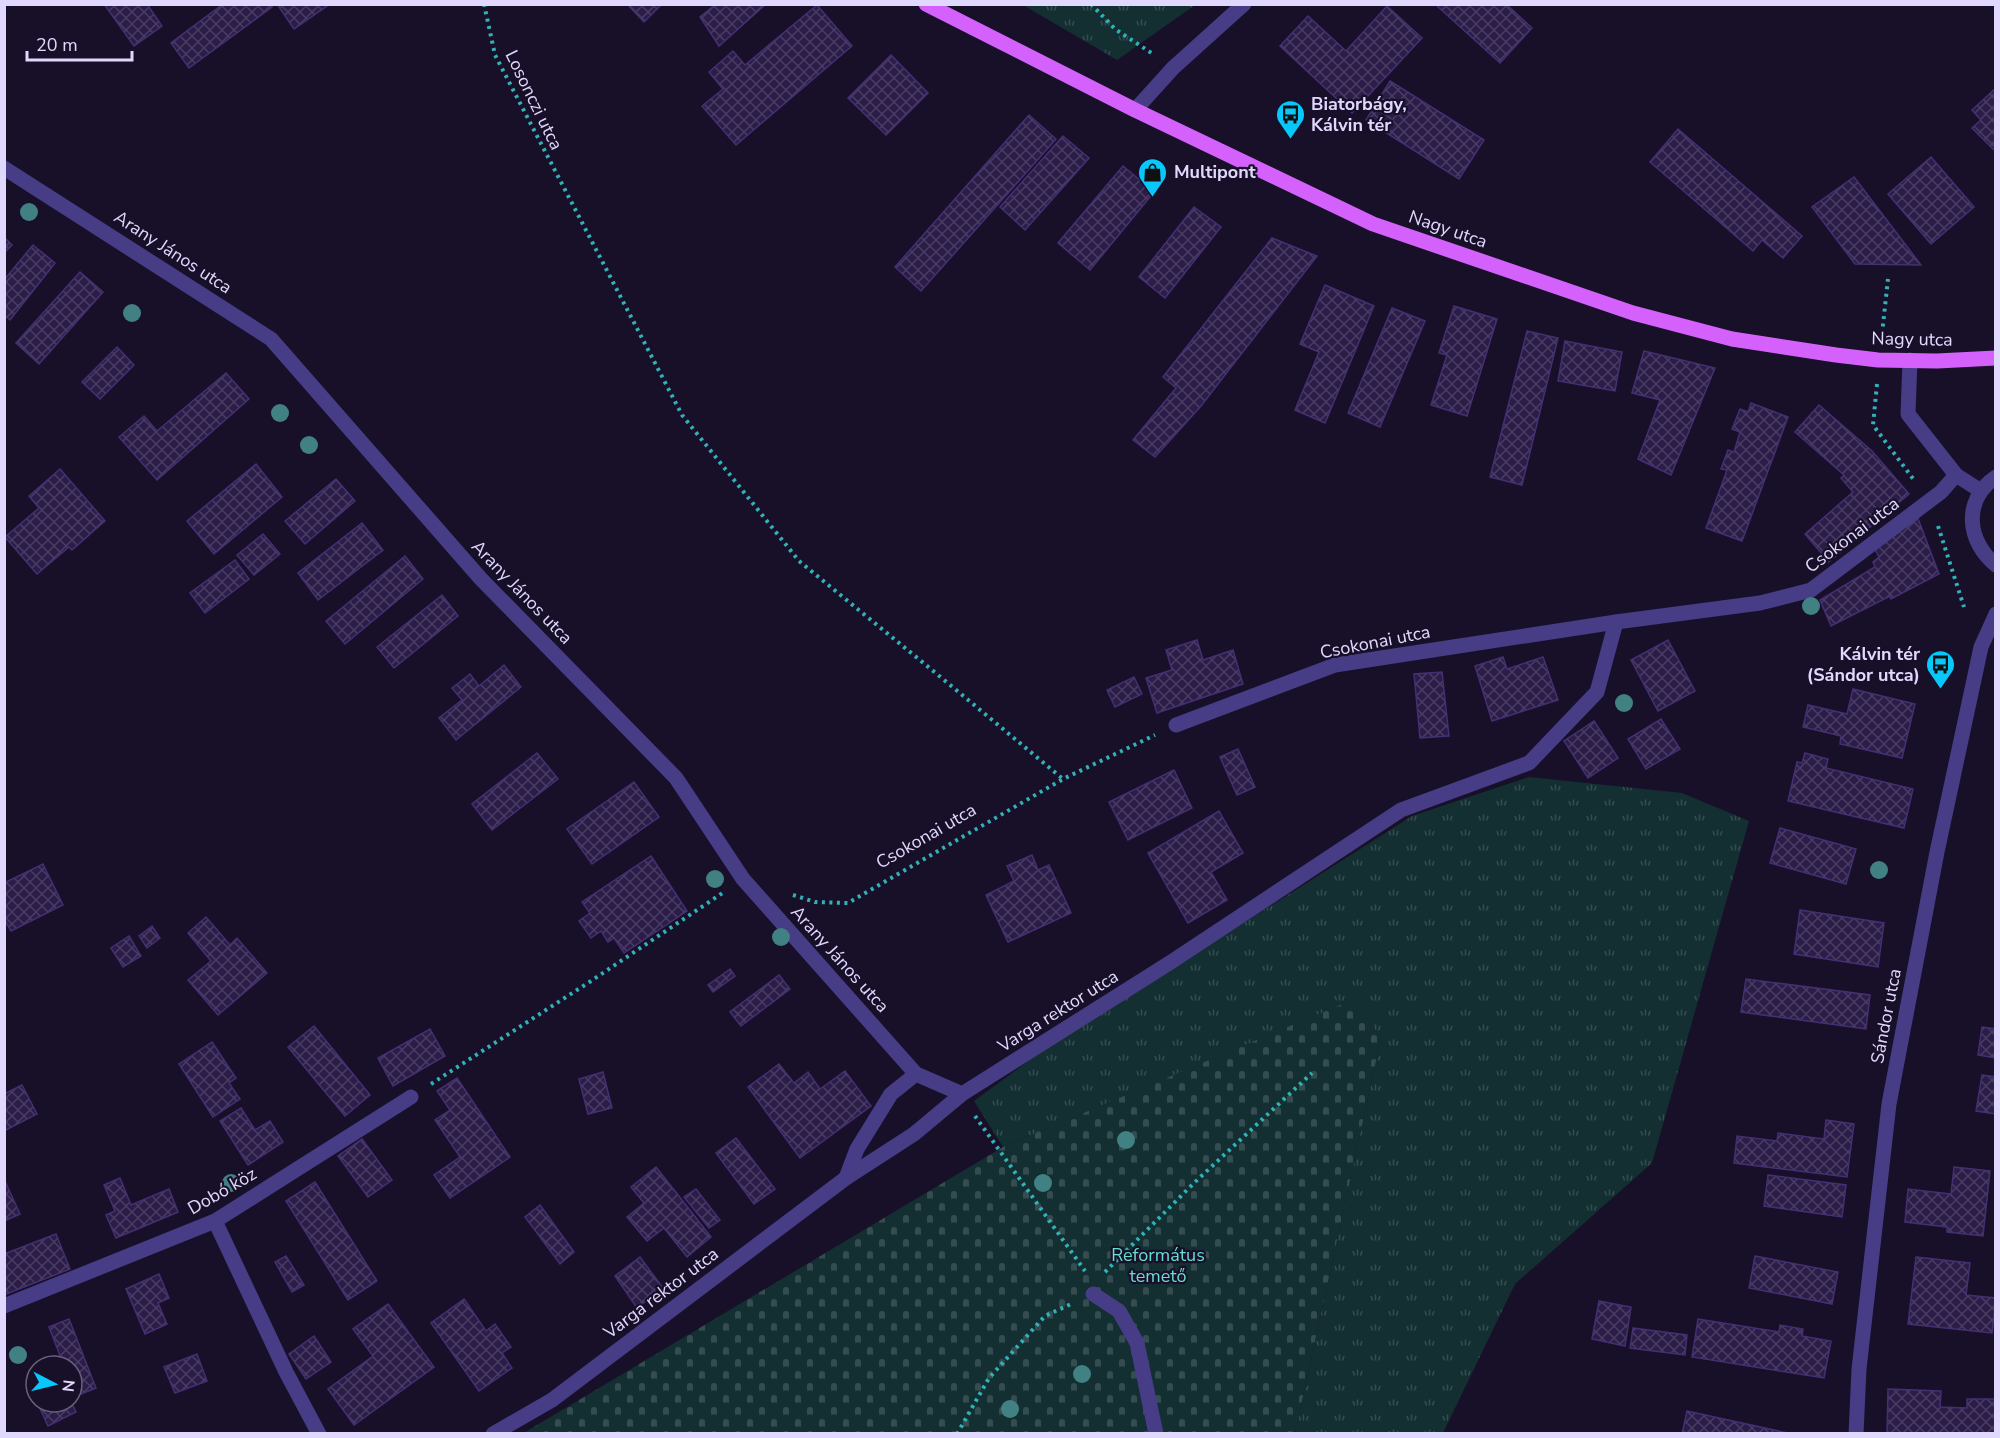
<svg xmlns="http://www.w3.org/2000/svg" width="2000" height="1438" font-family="'Nunito Sans',sans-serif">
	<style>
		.grass { fill: url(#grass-tufts) }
		.cemetery { fill: url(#cemetery-stones) }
		.building { fill: url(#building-cross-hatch); stroke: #452f74; stroke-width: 1.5 }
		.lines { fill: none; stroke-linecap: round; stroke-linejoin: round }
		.path { stroke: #32b1b8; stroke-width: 4; stroke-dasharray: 3 4.5; stroke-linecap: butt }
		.minor { stroke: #473c86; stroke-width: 15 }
		.major { stroke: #d461fc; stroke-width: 15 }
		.tree { fill: #418183 }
		.labels { text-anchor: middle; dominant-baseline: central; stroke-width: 4.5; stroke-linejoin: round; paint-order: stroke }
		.street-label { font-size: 18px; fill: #e1d8fe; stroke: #171028 }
		.poi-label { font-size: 18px; font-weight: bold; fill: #e1d8fe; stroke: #171028; text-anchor: start }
		.park-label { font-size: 18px; fill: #64dece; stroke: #171028 }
	</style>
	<defs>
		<pattern id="grass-tufts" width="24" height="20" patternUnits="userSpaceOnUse" patternTransform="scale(1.5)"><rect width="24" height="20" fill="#132f32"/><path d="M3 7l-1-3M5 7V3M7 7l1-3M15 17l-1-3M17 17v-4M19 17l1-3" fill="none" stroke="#354c51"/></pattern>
		<pattern id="cemetery-stones" width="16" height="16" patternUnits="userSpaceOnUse" patternTransform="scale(1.5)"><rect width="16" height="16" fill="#132f32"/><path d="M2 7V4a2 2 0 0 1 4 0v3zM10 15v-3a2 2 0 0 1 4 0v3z" fill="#354c51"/></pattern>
		<pattern id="building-cross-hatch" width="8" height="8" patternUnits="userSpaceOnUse" patternTransform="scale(1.5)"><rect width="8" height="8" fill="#2b1d48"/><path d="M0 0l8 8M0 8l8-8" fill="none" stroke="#493d63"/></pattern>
	</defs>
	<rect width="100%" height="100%" fill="#171028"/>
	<g class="grass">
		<polygon points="1023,5 1195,5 1117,60"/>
		<polygon points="1529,777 1682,793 1749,821 1652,1163 1515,1284 1443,1433 1295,1433 1381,1038 1354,1000 1003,1147 974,1101 1042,1051 1412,816"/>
	</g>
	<polygon class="cemetery" points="1354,999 1381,1038 1295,1433 522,1434 1003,1147"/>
	<g class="building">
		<polygon points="104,4 147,4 162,26 134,46"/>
		<polygon points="223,4 270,4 272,7 189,68 171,43"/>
		<polygon points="277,4 330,4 294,29"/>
		<polygon points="627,4 662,4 644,22"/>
		<polygon points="716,4 766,4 719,46 700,17"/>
		<polygon points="1435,4 1506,4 1532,28 1500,63"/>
		<polygon points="817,5 852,46 736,145 702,106 723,89 709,72 733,51 745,65"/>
		<polygon points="1387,6 1422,38 1352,113 1280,46 1308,16 1346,51"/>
		<polygon points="891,55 928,93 886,135 848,98"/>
		<polygon points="1390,81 1484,140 1459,179 1366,120"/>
		<polygon points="1996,88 1996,152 1972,128 1981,120 1972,110"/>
		<polygon points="1029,115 1056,139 921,291 895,267"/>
		<polygon points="1678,129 1802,236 1783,258 1762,240 1753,251 1650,162"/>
		<polygon points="1063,136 1089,158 1025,230 1000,207"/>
		<polygon points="1931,157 1974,207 1931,244 1888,194"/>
		<polygon points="1123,166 1154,192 1090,270 1058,243"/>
		<polygon points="1854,177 1921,265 1855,264 1812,207"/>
		<polygon points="1194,207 1221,227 1165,298 1139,277"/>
		<polygon points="4,237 12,245 4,253"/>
		<polygon points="1272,238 1317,256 1201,406 1155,457 1133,440 1176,388 1163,377"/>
		<polygon points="33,245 55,263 10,320 4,315 4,280"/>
		<polygon points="80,272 103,292 39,364 16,343"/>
		<polygon points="1325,285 1374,306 1325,423 1295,410 1319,352 1300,344"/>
		<polygon points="1454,306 1497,319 1467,416 1431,405 1447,355 1439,353"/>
		<polygon points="1392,308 1425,321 1380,427 1348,413"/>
		<polygon points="1527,331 1558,338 1522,485 1490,477"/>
		<polygon points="1565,341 1622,352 1615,391 1558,381"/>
		<polygon points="117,347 134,365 100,399 82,382"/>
		<polygon points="1644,351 1715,368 1671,475 1638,459 1660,400 1632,393"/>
		<polygon points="226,373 249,399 157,480 119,437 144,416 157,431"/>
		<polygon points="1751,403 1788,417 1742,541 1706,528 1727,470 1721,469 1728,450 1734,452 1740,432 1732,429 1740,409 1748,412"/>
		<polygon points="1819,405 1872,451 1909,494 1829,562 1805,534 1853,492 1841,478 1844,475 1795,432"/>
		<polygon points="256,464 282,497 214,554 187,521"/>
		<polygon points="60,469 105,521 72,550 69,547 37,574 5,537 39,508 29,496"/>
		<polygon points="336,479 355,501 305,544 285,521"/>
		<polygon points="1917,516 1939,574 1891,599 1890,596 1831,626 1820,600 1875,567 1873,562 1879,557 1875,549"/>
		<polygon points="362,523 383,550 318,600 298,573"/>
		<polygon points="263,534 280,554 254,575 237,555"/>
		<polygon points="405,556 423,579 345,644 326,621"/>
		<polygon points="235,560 249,579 205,613 190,593"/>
		<polygon points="442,595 458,616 394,668 377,647"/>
		<polygon points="1197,640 1203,660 1233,650 1243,684 1157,713 1146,678 1172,670 1166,650"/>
		<polygon points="1668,640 1695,691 1658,711 1631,660"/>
		<polygon points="1503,657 1507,669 1543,657 1558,700 1492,721 1475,666"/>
		<polygon points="504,665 521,687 456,740 439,718 462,700 452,688 470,674 479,686"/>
		<polygon points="1442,672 1449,736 1420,738 1414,674"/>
		<polygon points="1134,677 1142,694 1115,707 1107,690"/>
		<polygon points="1853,689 1915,704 1902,758 1840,744 1841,736 1803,727 1808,705 1847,714"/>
		<polygon points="1661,719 1680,749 1646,769 1628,739"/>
		<polygon points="1594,721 1618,758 1588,778 1564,741"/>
		<polygon points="1238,749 1255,787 1237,795 1220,757"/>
		<polygon points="537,753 558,779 492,830 472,804"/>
		<polygon points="1805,753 1828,759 1826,768 1913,789 1904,828 1788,801 1797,762 1802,763"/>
		<polygon points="1174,770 1192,808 1128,840 1109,802"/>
		<polygon points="634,782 659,817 592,864 567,829"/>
		<polygon points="1219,811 1243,853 1211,872 1227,900 1188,923 1148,853"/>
		<polygon points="1780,828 1856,849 1846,884 1770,863"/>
		<polygon points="1032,855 1038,870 1049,865 1071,913 1008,942 986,895 1014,881 1007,866"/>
		<polygon points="651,856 687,911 624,953 614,938 608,942 601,931 591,938 579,921 590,913 582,902"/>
		<polygon points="43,864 63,905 11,931 4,919 4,883"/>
		<polygon points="1800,910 1884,923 1878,967 1794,954"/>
		<polygon points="206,917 230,945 237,938 267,973 218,1015 188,980 211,961 188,933"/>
		<polygon points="152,926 160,938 147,948 139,936"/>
		<polygon points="129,936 141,956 123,967 111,948"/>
		<polygon points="730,969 735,976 713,992 708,985"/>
		<polygon points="779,975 790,989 741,1026 730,1012"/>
		<polygon points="1746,979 1870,995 1866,1029 1741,1012"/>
		<polygon points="314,1026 370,1095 345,1116 288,1047"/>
		<polygon points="1982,1027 1996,1029 1996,1058 1978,1055"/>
		<polygon points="430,1029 445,1056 393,1086 378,1058"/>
		<polygon points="212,1042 236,1078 229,1083 240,1099 213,1117 179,1064"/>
		<polygon points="779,1064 794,1083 808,1072 820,1089 845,1071 871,1106 800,1158 748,1087"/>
		<polygon points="603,1072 612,1108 588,1114 579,1079"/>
		<polygon points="1982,1075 1996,1077 1996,1114 1976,1111"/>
		<polygon points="457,1078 510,1157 450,1198 434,1175 460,1157 435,1120 450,1110 437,1091"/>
		<polygon points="22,1085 37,1114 4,1131 4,1094"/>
		<polygon points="241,1108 255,1130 270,1121 283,1142 248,1165 220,1121"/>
		<polygon points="1826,1120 1854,1124 1847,1177 1734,1163 1737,1136 1777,1141 1778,1133 1824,1139"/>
		<polygon points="736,1138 775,1189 754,1204 716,1153"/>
		<polygon points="362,1139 392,1180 368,1197 338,1156"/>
		<polygon points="656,1167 711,1237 687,1257 664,1228 647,1241 627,1217 644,1203 631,1187"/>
		<polygon points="1954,1167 1990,1171 1983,1236 1947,1232 1947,1227 1905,1222 1908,1189 1951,1194"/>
		<polygon points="1768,1175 1846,1185 1842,1217 1764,1206"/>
		<polygon points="120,1178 131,1205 169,1189 178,1212 116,1238 106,1215 115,1211 104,1185"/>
		<polygon points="4,1179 20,1214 4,1221"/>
		<polygon points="315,1182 377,1281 348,1300 286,1201"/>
		<polygon points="696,1189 720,1220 709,1228 684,1197"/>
		<polygon points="540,1205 574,1252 560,1264 525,1217"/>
		<polygon points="56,1234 70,1269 4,1295 4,1254"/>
		<polygon points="286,1256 304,1285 292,1292 275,1262"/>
		<polygon points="1755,1256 1838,1272 1832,1304 1749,1288"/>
		<polygon points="640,1257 663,1288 637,1308 615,1276"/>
		<polygon points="1916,1257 1970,1263 1966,1295 1996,1298 1992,1333 1908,1324"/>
		<polygon points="159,1274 169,1298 158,1303 167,1324 145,1334 126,1289"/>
		<polygon points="464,1299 486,1331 495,1324 511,1347 502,1353 512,1368 479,1391 431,1323"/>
		<polygon points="1599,1301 1631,1307 1625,1346 1592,1339"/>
		<polygon points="388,1304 434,1367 354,1425 328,1389 373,1356 353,1329"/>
		<polygon points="69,1319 96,1388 76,1396 72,1386 72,1366 64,1366 49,1327"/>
		<polygon points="1698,1319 1779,1332 1780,1325 1803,1329 1802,1336 1831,1341 1824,1378 1692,1357"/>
		<polygon points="1633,1328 1687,1335 1685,1355 1630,1348"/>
		<polygon points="314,1336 331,1362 306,1379 289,1354"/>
		<polygon points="197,1354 207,1381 175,1393 164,1367"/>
		<polygon points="1888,1389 1941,1391 1940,1407 1967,1408 1967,1399 1996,1399 1996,1434 1887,1434"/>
		<polygon points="37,1402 71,1402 76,1412 48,1426"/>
		<polygon points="1687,1411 1792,1434 1682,1434"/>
	</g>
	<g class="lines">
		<g class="path">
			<polyline points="484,4 495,55 682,415 799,561 949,684 1063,779"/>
			<polyline points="1091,4 1115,29 1153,54"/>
			<polyline points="1882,334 1888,279"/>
			<polyline points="1877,384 1873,425 1914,480"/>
			<polyline points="1938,526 1964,607"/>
			<polyline points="793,895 815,902 848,903 1063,779 1155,735"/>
			<polyline points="431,1084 591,981 724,892"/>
			<polyline points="975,1116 1085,1271"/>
			<polyline points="1105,1272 1194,1183 1312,1073"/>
			<polyline points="957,1434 989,1378 1045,1316 1071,1304"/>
		</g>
		<g class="minor">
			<polyline points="1135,110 1173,68 1244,4"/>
			<polyline points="4,168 271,339 481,579 676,778 743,879 916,1074 962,1094"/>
			<polyline points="1910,360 1908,414 1956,475 1981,491"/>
			<path d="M1996 477C1962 500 1967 542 1996 565"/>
			<polyline points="1176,725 1335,665 1616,622 1760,603 1811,590 1941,492 1956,475"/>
			<polyline points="846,1178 857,1149 891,1094 916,1074"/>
			<polyline points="215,1221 286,1372 319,1434"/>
			<polyline points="1093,1294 1119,1311 1137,1343 1156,1434"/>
			<polyline points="4,1306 215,1221 411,1097"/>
			<polyline points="493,1434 552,1400 846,1178 914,1134 962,1094 1171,962 1401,810 1529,763 1597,692 1616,622"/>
			<polyline points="1856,1434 1859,1369 1889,1104 1937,852 1981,647 1996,614"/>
		</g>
		<polyline class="major" points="926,4 1135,110 1373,224 1633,313 1732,339 1836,355 1878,360 1937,361 1996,358"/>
	</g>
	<g class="tree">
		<circle cx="29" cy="212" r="9"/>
		<circle cx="132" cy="313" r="9"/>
		<circle cx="280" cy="413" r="9"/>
		<circle cx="309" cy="445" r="9"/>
		<circle cx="1811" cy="606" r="9"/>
		<circle cx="1624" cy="703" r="9"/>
		<circle cx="1879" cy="870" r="9"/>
		<circle cx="715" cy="879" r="9"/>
		<circle cx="781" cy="937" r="9"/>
		<circle cx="1126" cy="1140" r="9"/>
		<circle cx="231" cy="1183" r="9"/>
		<circle cx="1043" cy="1183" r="9"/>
		<circle cx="18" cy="1355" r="9"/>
		<circle cx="1082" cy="1374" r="9"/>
		<circle cx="1010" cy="1409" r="9"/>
	</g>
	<defs>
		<symbol id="bus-pin" viewBox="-11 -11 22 30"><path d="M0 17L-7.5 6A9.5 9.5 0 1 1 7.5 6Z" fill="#08c7fb" stroke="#171028"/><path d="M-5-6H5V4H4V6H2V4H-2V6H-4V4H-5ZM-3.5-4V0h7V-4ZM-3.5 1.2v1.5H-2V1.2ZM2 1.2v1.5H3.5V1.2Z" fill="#111"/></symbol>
		<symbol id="shop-pin" viewBox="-11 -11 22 30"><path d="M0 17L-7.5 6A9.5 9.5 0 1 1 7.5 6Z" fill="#08c7fb" stroke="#171028"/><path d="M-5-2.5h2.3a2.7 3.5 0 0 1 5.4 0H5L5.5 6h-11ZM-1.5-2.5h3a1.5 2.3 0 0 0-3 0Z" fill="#111"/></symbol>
	</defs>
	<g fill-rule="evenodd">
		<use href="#bus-pin" x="1274" y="98" width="33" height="45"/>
		<use href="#shop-pin" x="1136" y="156" width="33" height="45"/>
		<use href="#bus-pin" x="1924" y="648" width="33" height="45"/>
	</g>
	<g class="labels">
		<g class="street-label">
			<text transform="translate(534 100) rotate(64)">Losonczi utca</text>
			<text transform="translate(1448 229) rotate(19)">Nagy utca</text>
			<text transform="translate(173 252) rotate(33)">Arany János utca</text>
			<text transform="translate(1912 339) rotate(1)">Nagy utca</text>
			<text transform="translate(1852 535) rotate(-37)">Csokonai utca</text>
			<text transform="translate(522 592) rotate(46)">Arany János utca</text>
			<text transform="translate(1375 642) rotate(-11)">Csokonai utca</text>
			<text transform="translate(926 836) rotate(-30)">Csokonai utca</text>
			<text transform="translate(840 959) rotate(48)">Arany János utca</text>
			<text transform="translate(1058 1011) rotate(-32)">Varga rektor utca</text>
			<text transform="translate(1886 1016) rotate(-79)">Sándor utca</text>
			<text transform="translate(222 1191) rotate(-30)">Dobó köz</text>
			<text transform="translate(661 1293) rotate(-37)">Varga rektor utca</text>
		</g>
		<g class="poi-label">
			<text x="1311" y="104">Biatorbágy,<tspan x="1311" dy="21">Kálvin tér</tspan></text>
			<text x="1174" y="172">Multipont</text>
			<text x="1920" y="654" text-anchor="end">Kálvin tér<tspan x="1920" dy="21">(Sándor utca)</tspan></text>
		</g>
		<g class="park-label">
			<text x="1158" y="1255">Református<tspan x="1158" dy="21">temető</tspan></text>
		</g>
	</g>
	<rect width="2000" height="1438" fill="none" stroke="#e1d8fe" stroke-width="12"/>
	<g transform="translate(54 1384) rotate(97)"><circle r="28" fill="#171028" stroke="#68607e" stroke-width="1.5"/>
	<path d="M0-4.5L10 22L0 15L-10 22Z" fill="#08c7fb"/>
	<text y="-9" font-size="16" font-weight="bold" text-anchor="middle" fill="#e1d8fe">N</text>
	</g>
	<path d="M27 51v9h105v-9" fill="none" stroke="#e1d8fe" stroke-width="3"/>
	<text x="36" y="51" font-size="18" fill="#e1d8fe" stroke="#171028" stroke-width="4.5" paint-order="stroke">20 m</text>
</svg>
